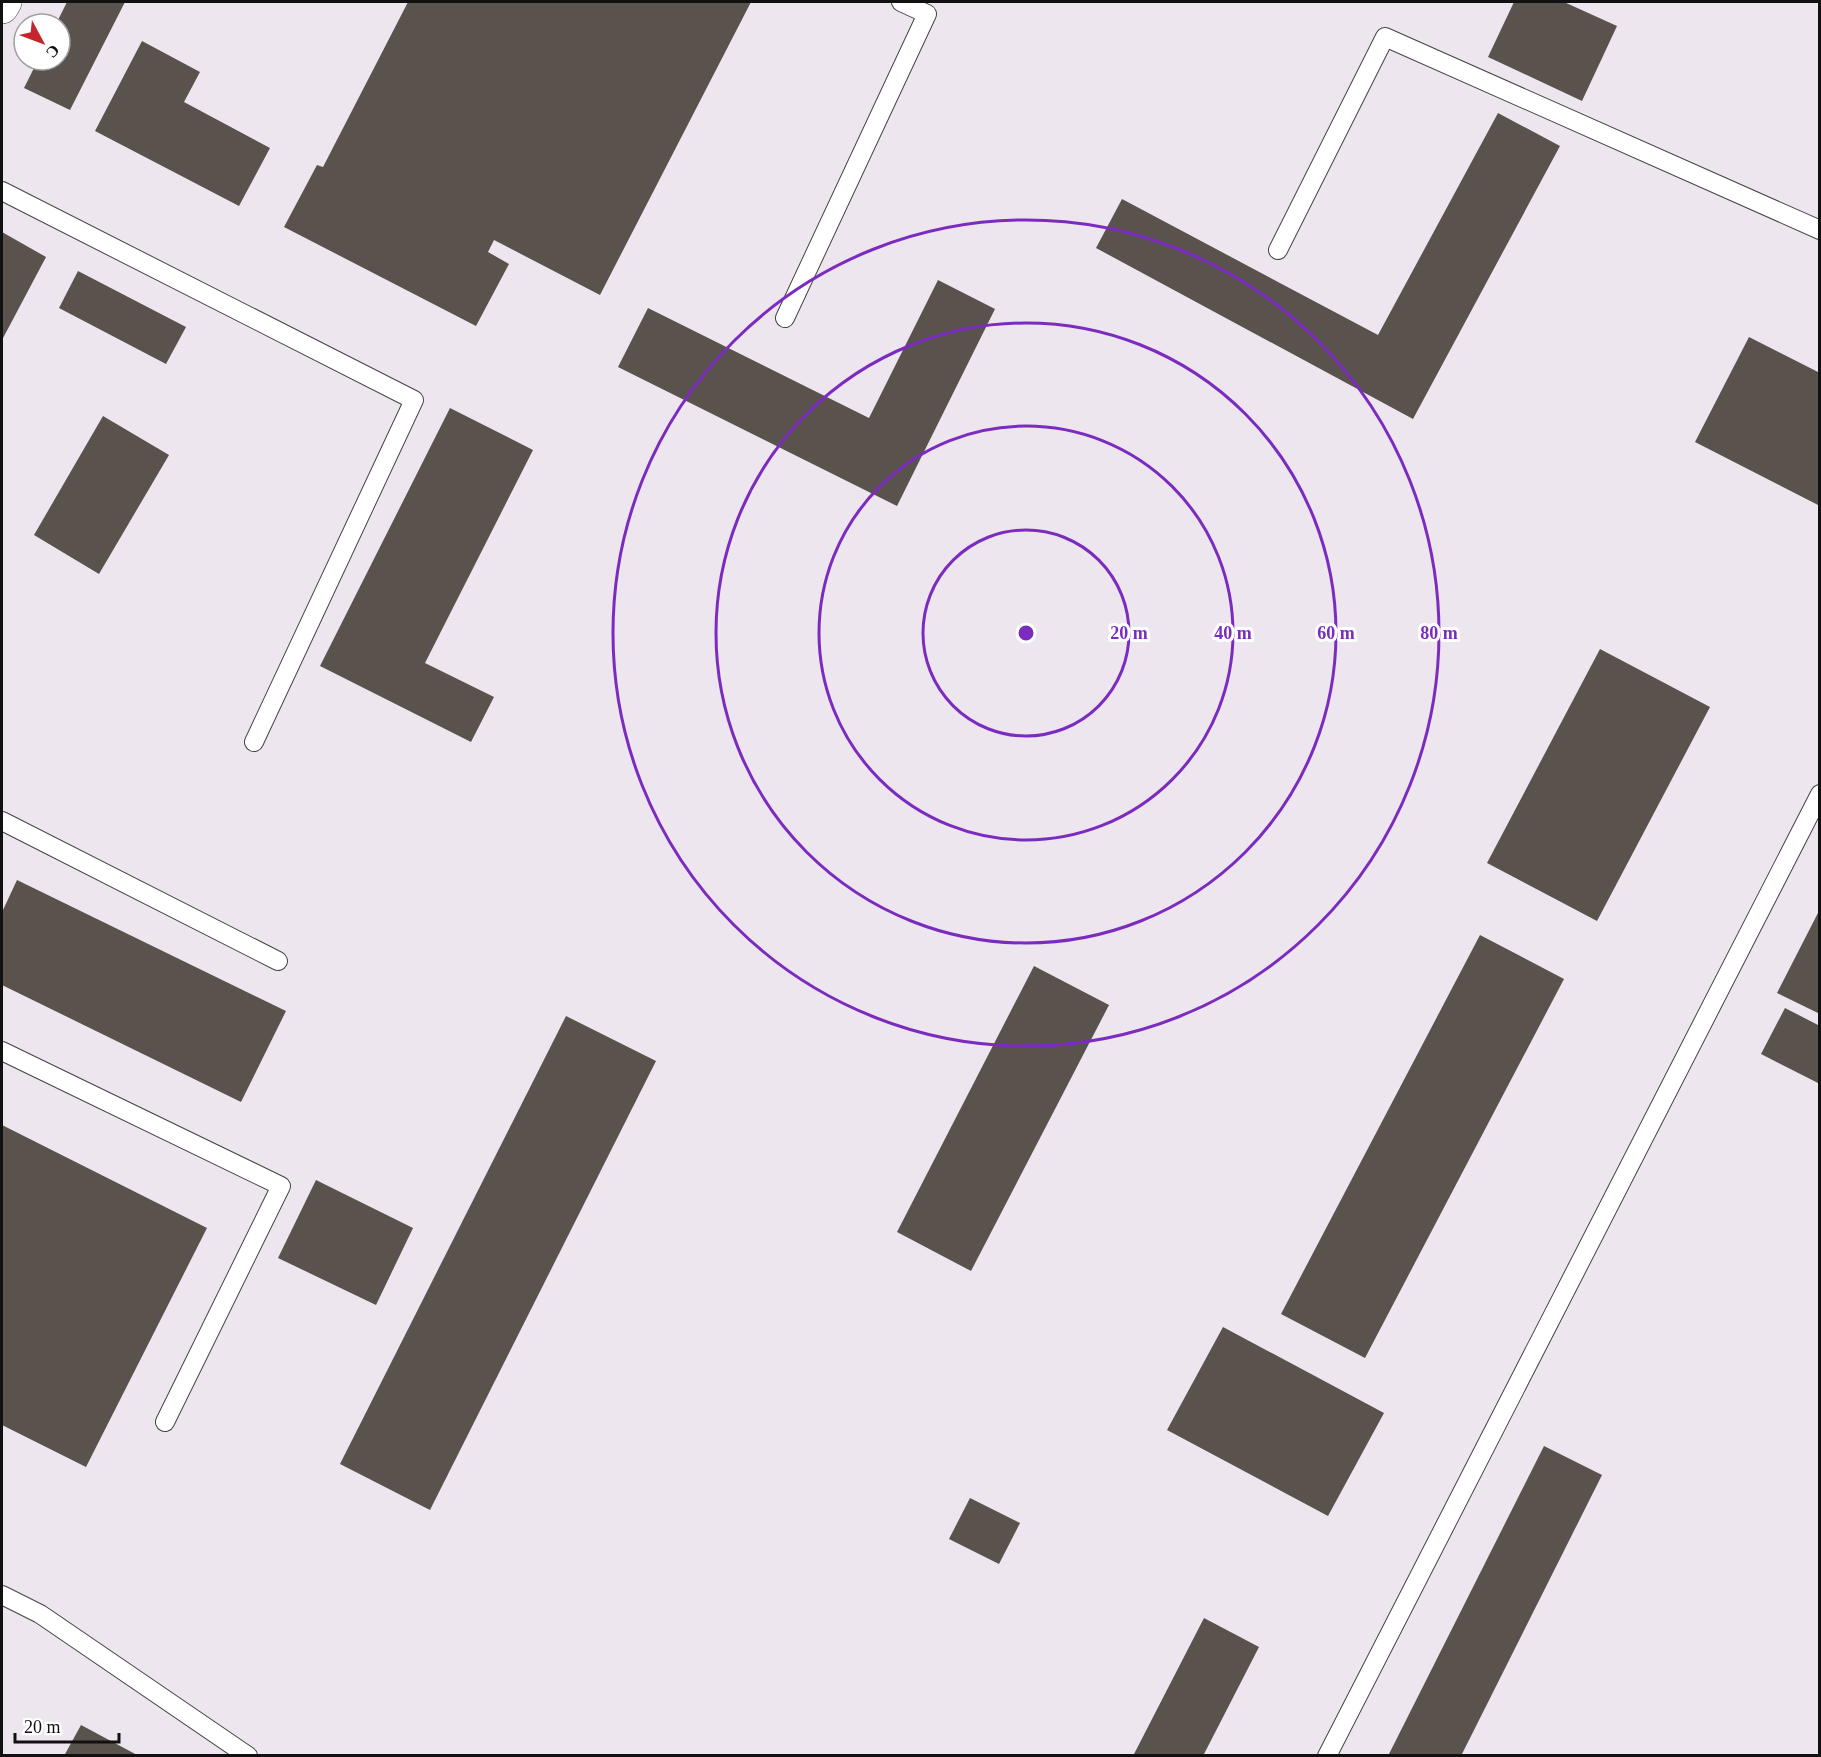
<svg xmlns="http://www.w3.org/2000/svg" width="1821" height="1757" font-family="'Times New Roman',serif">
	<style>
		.industrial { fill: #eee6ef; fill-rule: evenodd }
		.building { fill: #5a524d }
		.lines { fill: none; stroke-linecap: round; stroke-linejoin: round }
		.lane-casing { stroke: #444; stroke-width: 20 }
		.street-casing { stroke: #444; stroke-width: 34 }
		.lane { stroke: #fff; stroke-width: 18 }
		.street { stroke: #fff; stroke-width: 33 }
		.ring { fill: none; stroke: #7b2cbf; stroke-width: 3 }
		.centre { fill: #7b2cbf; stroke: #fff; stroke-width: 3 }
		.ring-label { font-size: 18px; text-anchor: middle; font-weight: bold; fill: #7b2cbf; stroke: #fff; stroke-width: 6; stroke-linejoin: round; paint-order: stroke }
	</style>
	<rect width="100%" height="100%" fill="#fffdf5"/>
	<path class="industrial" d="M2 2H1819V1755H2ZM24 24H60V60H24Z"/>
	<g class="building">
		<polygon points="67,2 125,2 70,110 24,88 38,60 60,60 60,24 56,24"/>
		<polygon points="408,2 751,2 600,295 494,240 488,252 509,264 476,326 284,227 317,165 323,167"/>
		<polygon points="1514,2 1564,2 1617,26 1582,101 1488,57"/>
		<polygon points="142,41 200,72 184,102 270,148 239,206 95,131"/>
		<polygon points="1498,113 1560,146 1413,419 1096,248 1122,199 1378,335"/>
		<polygon points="2,232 46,257 2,340"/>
		<polygon points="78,271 186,327 166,364 59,308"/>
		<polygon points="938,280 995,309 897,506 618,367 648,308 869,418"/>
		<polygon points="1749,337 1820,373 1820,506 1695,442"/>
		<polygon points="450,408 533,450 425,663 494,697 471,742 320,666"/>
		<polygon points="103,416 169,455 99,574 34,535"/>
		<polygon points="1600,649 1710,707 1597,921 1487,863"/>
		<polygon points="17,880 286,1011 241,1102 2,985 2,912"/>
		<polygon points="1820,909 1820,1014 1777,993"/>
		<polygon points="1480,935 1564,979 1365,1358 1281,1314"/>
		<polygon points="1034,966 1109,1005 971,1271 897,1232"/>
		<polygon points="1785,1008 1820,1026 1820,1084 1761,1054"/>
		<polygon points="566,1016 656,1061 430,1510 340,1464"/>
		<polygon points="2,1125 207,1228 86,1467 2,1425"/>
		<polygon points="316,1180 413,1228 376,1305 278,1258"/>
		<polygon points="1223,1327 1384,1413 1328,1516 1167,1430"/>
		<polygon points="1544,1446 1602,1475 1461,1756 1388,1756"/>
		<polygon points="970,1498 1020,1523 999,1564 949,1539"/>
		<polygon points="1204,1618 1259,1647 1203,1756 1133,1756"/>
		<polygon points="81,1725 139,1756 64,1756"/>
	</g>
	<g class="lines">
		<defs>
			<g id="lane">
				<polyline points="2,191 414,400 254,742"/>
				<polyline points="1278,250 1385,37 1820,230"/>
				<polyline points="785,318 927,14 901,2"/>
				<polyline points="2,821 278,961"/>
				<polyline points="2,1051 281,1186 165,1422"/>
				<polyline points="2,1595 40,1614 248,1756"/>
				<polyline points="1327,1756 1820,794"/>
			</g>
			<polyline id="street" points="2,7 5,2"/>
		</defs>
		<use href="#lane" class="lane-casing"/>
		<use href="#street" class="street-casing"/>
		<use href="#lane" class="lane"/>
		<use href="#street" class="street"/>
	</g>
	<g class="ring">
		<circle cx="1026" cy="633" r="103"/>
		<circle cx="1026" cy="633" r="207"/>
		<circle cx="1026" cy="633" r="310"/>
		<circle cx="1026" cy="633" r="413"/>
	</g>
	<circle cx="1026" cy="633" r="9" class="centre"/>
	<g class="ring-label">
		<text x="1129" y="639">20 m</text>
		<text x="1233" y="639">40 m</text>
		<text x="1336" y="639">60 m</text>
		<text x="1439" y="639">80 m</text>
	</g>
	<rect width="1821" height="1757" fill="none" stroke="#111111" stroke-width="6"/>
	<g transform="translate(42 42) rotate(131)"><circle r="28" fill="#ffffff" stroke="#a0a0a0" stroke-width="1.5"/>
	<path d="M0-4.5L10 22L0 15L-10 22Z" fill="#c4262e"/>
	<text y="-9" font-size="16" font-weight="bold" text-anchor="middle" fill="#111111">С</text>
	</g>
	<path d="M15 1733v9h104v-9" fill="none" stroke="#111111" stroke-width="3"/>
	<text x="24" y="1733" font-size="18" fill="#111111" stroke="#ffffff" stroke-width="4.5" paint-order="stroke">20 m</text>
</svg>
